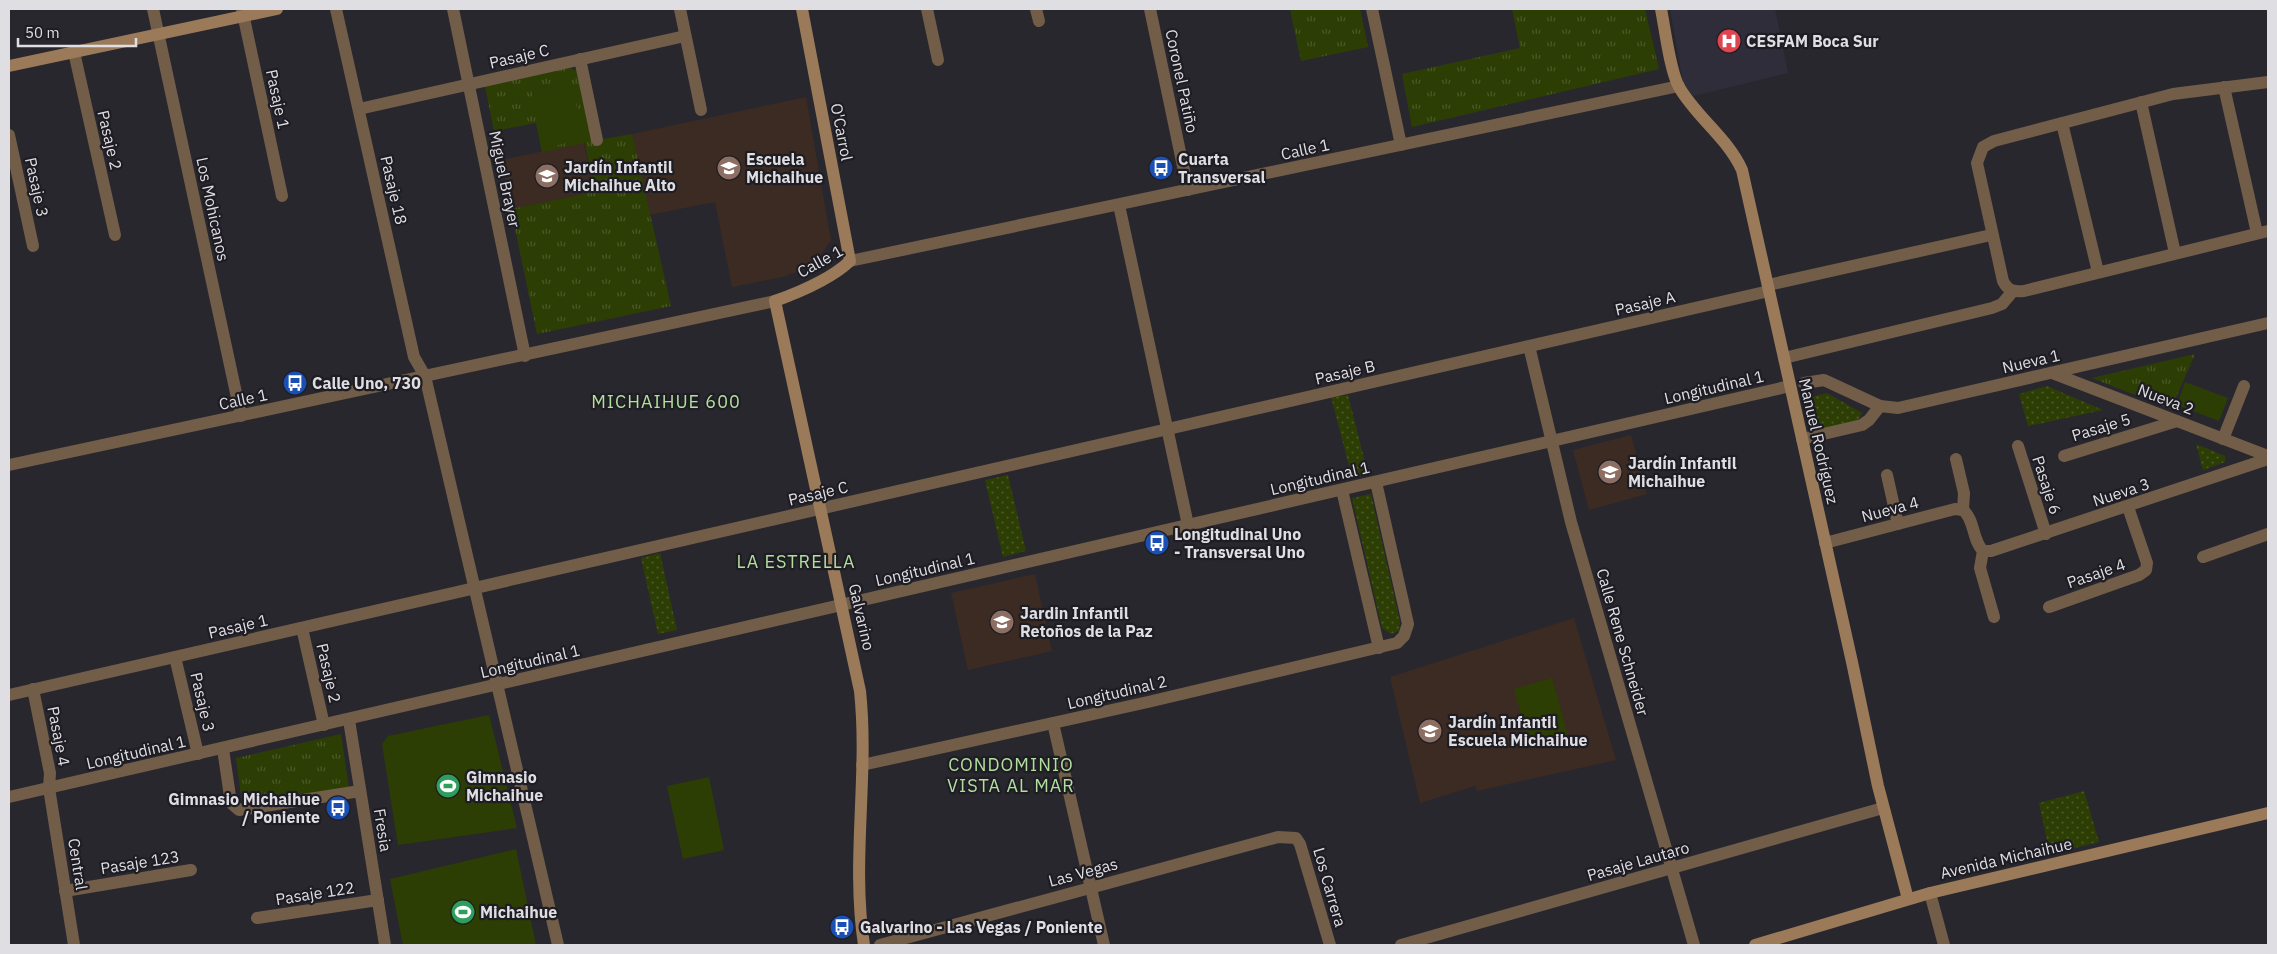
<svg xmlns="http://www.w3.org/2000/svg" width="2277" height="954" font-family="'IBM Plex Sans',sans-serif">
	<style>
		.built { fill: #302d3a }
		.education { fill: #3c2b22 }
		.grass { fill: url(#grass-dots) }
		.park { fill: url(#park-tufts) }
		.pitch { fill: #2d3e04 }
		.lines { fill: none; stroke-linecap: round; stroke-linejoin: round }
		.street { stroke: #725d49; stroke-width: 12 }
		.secondary { stroke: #9b7a5a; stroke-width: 12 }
		.labels { text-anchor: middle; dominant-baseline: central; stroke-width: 4.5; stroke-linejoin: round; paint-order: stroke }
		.poi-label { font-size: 16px; font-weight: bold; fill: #dfdee3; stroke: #1f1d24; text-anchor: start }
		.street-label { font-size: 16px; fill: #dfdee3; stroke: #1f1d24 }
		.neighbourhood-label { font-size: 18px; letter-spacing: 1px; fill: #b2df9e; stroke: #1f1d24 }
	</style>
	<defs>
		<pattern id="grass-dots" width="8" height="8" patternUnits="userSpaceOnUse" patternTransform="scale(1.25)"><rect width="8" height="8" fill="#2d3e04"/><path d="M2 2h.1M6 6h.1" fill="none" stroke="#4b5928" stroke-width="1.8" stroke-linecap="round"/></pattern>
		<pattern id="park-tufts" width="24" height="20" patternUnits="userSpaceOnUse" patternTransform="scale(1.25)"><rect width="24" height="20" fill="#2d3e04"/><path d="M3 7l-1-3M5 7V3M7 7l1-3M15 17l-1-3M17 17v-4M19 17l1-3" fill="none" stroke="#4b5928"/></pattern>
	</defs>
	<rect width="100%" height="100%" fill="#29272e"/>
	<polygon class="built" points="1670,9 1775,9 1788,73 1693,96 1683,82"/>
	<g class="education">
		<polygon points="806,97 831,240 813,266 783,277 732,287 715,202 649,215 632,134"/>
		<polygon points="584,143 594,192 511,209 501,160"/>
		<polygon points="1631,435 1647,494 1589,510 1573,450"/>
		<polygon points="1035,574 1052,651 968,670 951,593"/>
		<polygon points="1574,618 1616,760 1477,791 1475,786 1420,803 1390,677"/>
	</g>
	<g class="grass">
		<polygon points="2047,386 2103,410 2028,426 2019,394"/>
		<polygon points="1827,393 1862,413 1859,420 1812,432 1804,399"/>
		<polygon points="1348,395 1368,474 1352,477 1331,397"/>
		<polygon points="2196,444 2225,456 2225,462 2203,470"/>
		<polygon points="1008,475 1026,551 1003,557 985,480"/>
		<polygon points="1371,494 1400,622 1399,631 1391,634 1382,628 1352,498"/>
		<polygon points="660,553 677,630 658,634 641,558"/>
		<polygon points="2084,791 2099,842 2050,854 2039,803"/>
	</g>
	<g class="park">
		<polygon points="1290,9 1360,9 1368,47 1301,61"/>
		<polygon points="1512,9 1645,9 1659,69 1412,127 1402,74 1520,48"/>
		<polygon points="568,67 577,71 592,141 632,134 671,306 537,334 511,209 594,192 585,143 542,152 536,123 494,131 485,86"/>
		<polygon points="2195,354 2171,409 2092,378"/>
		<polygon points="341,734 349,788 242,803 236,758"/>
	</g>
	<g class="pitch">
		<polygon points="571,81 584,139 544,148 531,90"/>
		<polygon points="2185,382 2228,398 2219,421 2177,405"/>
		<polygon points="1552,678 1569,739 1531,749 1514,689"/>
		<polygon points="489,715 517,828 398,845 382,744 388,736"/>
		<polygon points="709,777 724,850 683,859 667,786"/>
		<polygon points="516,849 536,945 403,945 390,879"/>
	</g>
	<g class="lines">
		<g class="street">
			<polyline points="153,9 241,416"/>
			<polyline points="242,9 282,196"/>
			<polyline points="336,9 414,357 425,376 558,945"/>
			<polyline points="453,9 525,356"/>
			<polyline points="680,9 701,110"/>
			<polyline points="927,9 938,60"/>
			<polyline points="1036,9 1039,21"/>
			<polyline points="1150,9 1188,190"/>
			<polyline points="1372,9 1401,145"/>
			<polyline points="74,52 115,235"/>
			<polyline points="580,59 597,140"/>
			<path d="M2268 82 2173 94 1994 141 1983 147 1977 163 2003 281C2008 291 2014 292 2024 291L2268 231"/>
			<polyline points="2224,87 2257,233"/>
			<polyline points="2141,102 2175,253"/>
			<polyline points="359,109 685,36"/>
			<polyline points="2062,123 2098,272"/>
			<polyline points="9,135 33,246"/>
			<polyline points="1119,205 1188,525"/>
			<polyline points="850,261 1679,86"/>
			<polyline points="1768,285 1991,235"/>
			<polyline points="1529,346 1571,522 1694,945"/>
			<polyline points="1784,358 1992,308 2002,304 2013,291"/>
			<polyline points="2052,373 2268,456"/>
			<polyline points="1804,383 1824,380 1880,406 1898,408 2268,323"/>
			<polyline points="1802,439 1862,425 1869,420 1880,406"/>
			<polyline points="2223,439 2244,386"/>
			<polyline points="2018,446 2046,534"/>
			<polyline points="2064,456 2177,421"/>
			<polyline points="1956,459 1964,493 1963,510"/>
			<polyline points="9,465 775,301"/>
			<polyline points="1887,475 1898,524"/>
			<polyline points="1342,490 1379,648"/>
			<path d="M1963 510C1975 520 1972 540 1983 551"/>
			<polyline points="1825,543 1955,509 1963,510"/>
			<polyline points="1983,551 1991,551 2268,459"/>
			<polyline points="1983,551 1980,568 1994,617"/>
			<polyline points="2203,557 2268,534"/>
			<polyline points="2049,607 2139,575 2146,570 2147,563 2128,507"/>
			<polyline points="302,628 324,725"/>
			<polyline points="175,657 198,754"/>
			<polyline points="33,689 50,773 49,788 74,945"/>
			<polyline points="9,695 1769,291"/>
			<polyline points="349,720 385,945"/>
			<polyline points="1053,723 1104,945"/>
			<polyline points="223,749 231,803 239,810 360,791"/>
			<polyline points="862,765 1148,702 1397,643 1404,636 1408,624 1376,482"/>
			<polyline points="9,797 1790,386"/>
			<polyline points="65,891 191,870"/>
			<polyline points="1930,893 1944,945"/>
			<polyline points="257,918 378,900"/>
			<polyline points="880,945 1278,837 1296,838 1300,844 1330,945"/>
			<polyline points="1401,945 1883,808"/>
		</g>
		<g class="secondary">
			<path d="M802 9 850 261C831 279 800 292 775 301L860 691C869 775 851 861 864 945"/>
			<path d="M1661 9C1665 29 1670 71 1679 87 1697 118 1727 137 1742 170L1852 662 1878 786 1908 899"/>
			<polyline points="9,66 277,9"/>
			<polyline points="1755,945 1930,893 2268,813"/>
		</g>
	</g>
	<defs>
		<symbol id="hospital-disc" viewBox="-11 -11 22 22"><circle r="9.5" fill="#e0444e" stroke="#1f1d24"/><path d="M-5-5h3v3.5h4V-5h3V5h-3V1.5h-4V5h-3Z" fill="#fff"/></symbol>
		<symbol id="school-disc" viewBox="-11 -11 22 22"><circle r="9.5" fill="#8d6e63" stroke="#1f1d24"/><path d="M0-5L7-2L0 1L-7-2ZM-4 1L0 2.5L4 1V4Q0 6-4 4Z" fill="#fff"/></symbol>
		<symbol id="bus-disc" viewBox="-11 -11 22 22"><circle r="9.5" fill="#1a4fb4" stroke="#1f1d24"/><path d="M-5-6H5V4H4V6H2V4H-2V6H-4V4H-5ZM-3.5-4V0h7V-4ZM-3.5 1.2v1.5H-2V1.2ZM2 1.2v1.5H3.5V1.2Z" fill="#fff"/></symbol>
		<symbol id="stadium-disc" viewBox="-11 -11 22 22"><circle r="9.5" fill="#2e9e5b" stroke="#1f1d24"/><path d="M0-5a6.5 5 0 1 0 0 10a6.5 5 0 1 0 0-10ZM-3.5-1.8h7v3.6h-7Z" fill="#fff"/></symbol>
	</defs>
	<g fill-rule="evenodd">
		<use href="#hospital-disc" x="1715" y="27" width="28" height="28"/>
		<use href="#school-disc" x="715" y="154" width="28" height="28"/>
		<use href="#bus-disc" x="1147" y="154" width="28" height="28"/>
		<use href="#school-disc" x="533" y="162" width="28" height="28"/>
		<use href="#bus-disc" x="281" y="369" width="28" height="28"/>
		<use href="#school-disc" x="1596" y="458" width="28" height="28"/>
		<use href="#bus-disc" x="1143" y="529" width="28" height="28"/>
		<use href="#school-disc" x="988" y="608" width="28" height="28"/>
		<use href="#school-disc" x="1416" y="717" width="28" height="28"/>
		<use href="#stadium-disc" x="434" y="772" width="28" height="28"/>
		<use href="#bus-disc" x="324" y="794" width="28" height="28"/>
		<use href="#stadium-disc" x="449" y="898" width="28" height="28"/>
		<use href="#bus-disc" x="828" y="913" width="28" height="28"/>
	</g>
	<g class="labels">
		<g class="poi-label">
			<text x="1746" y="41">CESFAM Boca Sur</text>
			<text x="746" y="159">Escuela<tspan x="746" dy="18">Michaihue</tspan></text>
			<text x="1178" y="159">Cuarta<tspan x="1178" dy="18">Transversal</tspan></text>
			<text x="564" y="167">Jardín Infantil<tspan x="564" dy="18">Michaihue Alto</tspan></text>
			<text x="312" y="383">Calle Uno, 730</text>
			<text x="1628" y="463">Jardín Infantil<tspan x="1628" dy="18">Michaihue</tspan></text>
			<text x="1174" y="534">Longitudinal Uno<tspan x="1174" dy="18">- Transversal Uno</tspan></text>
			<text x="1020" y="613">Jardin Infantil<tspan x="1020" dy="18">Retoños de la Paz</tspan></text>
			<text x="1448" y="722">Jardín Infantil<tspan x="1448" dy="18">Escuela Michaihue</tspan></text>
			<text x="466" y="777">Gimnasio<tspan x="466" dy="18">Michaihue</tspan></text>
			<text x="320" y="799" text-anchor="end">Gimnasio Michaihue<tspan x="320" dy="18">/ Poniente</tspan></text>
			<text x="480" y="912">Michaihue</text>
			<text x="860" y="927">Galvarino - Las Vegas / Poniente</text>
		</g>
		<g class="street-label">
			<text transform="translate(519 56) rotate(-13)">Pasaje C</text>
			<text transform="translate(1182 81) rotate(78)">Coronel Patiño</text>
			<text transform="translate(278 99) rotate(78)">Pasaje 1</text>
			<text transform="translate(842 132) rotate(79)">O'Carrol</text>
			<text transform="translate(110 140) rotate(77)">Pasaje 2</text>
			<text transform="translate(1305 149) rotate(-12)">Calle 1</text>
			<text transform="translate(505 179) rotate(78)">Miguel Brayer</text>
			<text transform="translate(37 187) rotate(78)">Pasaje 3</text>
			<text transform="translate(394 190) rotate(77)">Pasaje 18</text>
			<text transform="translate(213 209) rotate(78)">Los Mohicanos</text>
			<text transform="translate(820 261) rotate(-29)">Calle 1</text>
			<text transform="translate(1645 303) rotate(-13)">Pasaje A</text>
			<text transform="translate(2031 361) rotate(-13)">Nueva 1</text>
			<text transform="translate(1345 372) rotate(-13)">Pasaje B</text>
			<text transform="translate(1714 387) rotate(-13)">Longitudinal 1</text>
			<text transform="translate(243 399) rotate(-12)">Calle 1</text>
			<text transform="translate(2166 399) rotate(21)">Nueva 2</text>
			<text transform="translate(2101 427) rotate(-17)">Pasaje 5</text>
			<text transform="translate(1819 441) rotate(77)">Manuel Rodríguez</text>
			<text transform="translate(1320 478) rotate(-13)">Longitudinal 1</text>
			<text transform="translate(2047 485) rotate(72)">Pasaje 6</text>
			<text transform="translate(2121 492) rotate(-18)">Nueva 3</text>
			<text transform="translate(818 493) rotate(-13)">Pasaje C</text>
			<text transform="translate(1890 509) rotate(-15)">Nueva 4</text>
			<text transform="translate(925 569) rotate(-13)">Longitudinal 1</text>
			<text transform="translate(2096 573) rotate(-19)">Pasaje 4</text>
			<text transform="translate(862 617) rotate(77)">Galvarino</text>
			<text transform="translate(238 626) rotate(-13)">Pasaje 1</text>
			<text transform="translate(1623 642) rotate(74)">Calle Rene Schneider</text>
			<text transform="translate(530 661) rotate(-13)">Longitudinal 1</text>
			<text transform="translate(329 673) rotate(77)">Pasaje 2</text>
			<text transform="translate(1117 692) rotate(-13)">Longitudinal 2</text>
			<text transform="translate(203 702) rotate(77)">Pasaje 3</text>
			<text transform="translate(59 736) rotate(79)">Pasaje 4</text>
			<text transform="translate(136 752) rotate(-13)">Longitudinal 1</text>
			<text transform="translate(383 830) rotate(81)">Fresia</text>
			<text transform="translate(2006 858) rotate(-13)">Avenida Michaihue</text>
			<text transform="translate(1638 861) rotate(-16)">Pasaje Lautaro</text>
			<text transform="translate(140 862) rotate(-9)">Pasaje 123</text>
			<text transform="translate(78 864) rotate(81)">Central</text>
			<text transform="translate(1083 872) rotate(-15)">Las Vegas</text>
			<text transform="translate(1330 887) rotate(74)">Los Carrera</text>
			<text transform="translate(315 893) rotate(-9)">Pasaje 122</text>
		</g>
		<g class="neighbourhood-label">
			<text x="666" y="401">MICHAIHUE 600</text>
			<text x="796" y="561">LA ESTRELLA</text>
			<text x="1011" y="764">CONDOMINIO<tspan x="1011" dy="21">VISTA AL MAR</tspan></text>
		</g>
	</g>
	<rect width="2277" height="954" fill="none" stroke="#dfdee3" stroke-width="20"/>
	<path d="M18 38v8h118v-8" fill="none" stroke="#dfdee3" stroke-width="2.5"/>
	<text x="25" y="38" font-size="15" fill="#dfdee3" stroke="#1f1d24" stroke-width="4" paint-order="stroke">50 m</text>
</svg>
